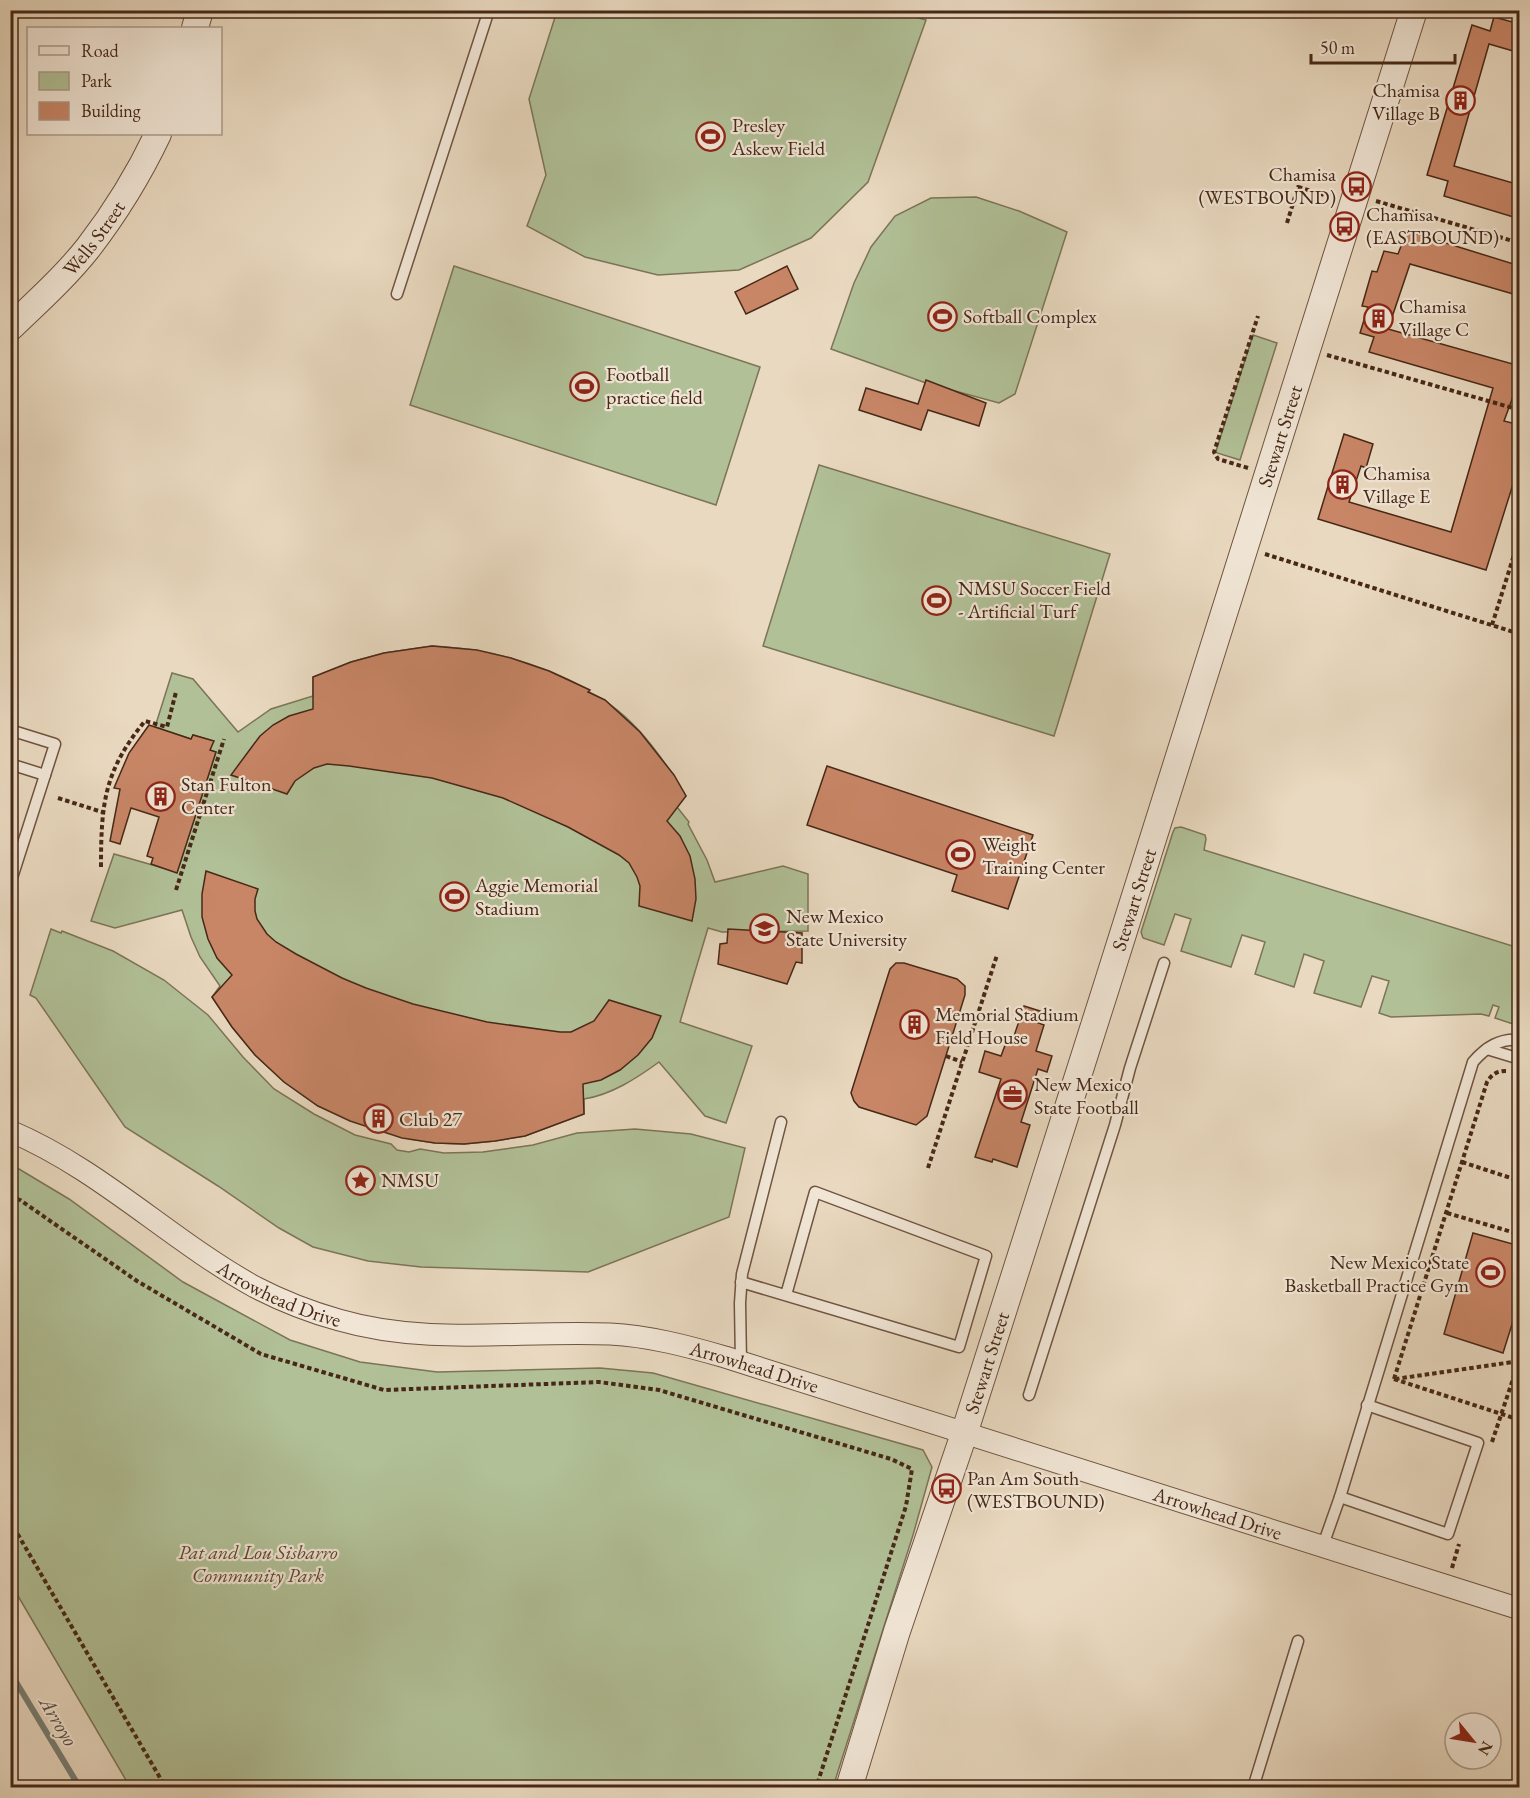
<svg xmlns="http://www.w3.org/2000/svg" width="1530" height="1798" font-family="'EB Garamond',serif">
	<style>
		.green { fill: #b1c097; stroke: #7c7457; stroke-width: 1.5 }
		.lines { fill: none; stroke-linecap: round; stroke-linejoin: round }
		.stream { stroke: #787f76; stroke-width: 6 }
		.building { fill: #c88667; stroke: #472817; stroke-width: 1.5 }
		.service-casing { stroke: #705441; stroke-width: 13 }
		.minor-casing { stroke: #705441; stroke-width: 23 }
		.tertiary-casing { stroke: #705441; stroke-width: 28 }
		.path { stroke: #472817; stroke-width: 4; stroke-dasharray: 4.5 3; stroke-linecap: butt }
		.service { stroke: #f1e6d6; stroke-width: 10 }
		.minor { stroke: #f1e6d6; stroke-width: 21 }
		.tertiary { stroke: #f1e6d6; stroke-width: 26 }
		.labels { text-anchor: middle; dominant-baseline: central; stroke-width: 4.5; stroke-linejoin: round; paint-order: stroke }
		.poi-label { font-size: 20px; fill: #472817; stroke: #f1e6d6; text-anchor: start }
		.street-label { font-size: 20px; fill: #472817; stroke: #f1e6d6 }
		.park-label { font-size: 20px; font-style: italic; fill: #5c4631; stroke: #f1e6d6 }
		.water-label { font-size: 21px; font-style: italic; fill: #5b4c3f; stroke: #f1e6d6 }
	</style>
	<rect width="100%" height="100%" fill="#e9d9c0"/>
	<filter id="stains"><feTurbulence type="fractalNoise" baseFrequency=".00333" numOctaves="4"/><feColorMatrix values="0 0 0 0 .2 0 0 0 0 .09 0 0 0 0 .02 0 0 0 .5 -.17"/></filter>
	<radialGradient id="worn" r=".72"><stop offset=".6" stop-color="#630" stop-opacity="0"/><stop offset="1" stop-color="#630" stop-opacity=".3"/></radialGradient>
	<g class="green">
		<polygon points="895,11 926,20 868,182 811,238 739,270 658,275 585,257 527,226 546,175 529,99 557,11"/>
		<polygon points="976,197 1019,211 1067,232 1015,394 999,403 926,383 831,349 854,283 871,247 895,216 931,198"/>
		<polygon points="454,266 760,367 716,505 410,405"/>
		<polygon points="1253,335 1277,343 1240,460 1217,453 1216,451"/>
		<polygon points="819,465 1110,554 1054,736 763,646"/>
		<path d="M432 646C448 647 464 648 479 651 518 658 555 671 589 690V692C632 713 662 756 686 796L677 807 689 822 688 824 707 860 715 882 783 866 808 874V931L722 932 708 928 680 1022 752 1046 726 1123 705 1116 659 1062C637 1078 611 1095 584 1099V1114L525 1136 495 1141 464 1144 435 1143 410 1139 318 1106 284 1082 255 1055 232 1027 212 997 220 986 200 957 191 937 182 910 115 928 91 921 114 854 177 872 216 752 210 750 213 741 193 735 191 739 155 727 172 673 193 679 238 732 271 709 313 696V677L351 662 384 653Z"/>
		<polygon points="1181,827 1205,835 1206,839 1204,850 1519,948 1519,1026 1495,1018 1499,1007 1493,1005 1489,1016 1481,1014 1391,1017 1379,1013 1389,981 1372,976 1361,1007 1314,993 1324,961 1304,954 1294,987 1255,974 1265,942 1242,935 1231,967 1181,951 1191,919 1175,914 1164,945 1143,938 1141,932 1173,832 1175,828"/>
		<polygon points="51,929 61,933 62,931 113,951 164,980 208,1015 243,1057 274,1089 314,1114 355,1135 391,1144 397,1150 409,1152 420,1149 444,1153 483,1152 533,1145 577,1133 635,1129 691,1134 745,1148 729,1217 588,1272 421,1267 368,1261 313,1247 279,1228 218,1186 125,1127 36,998 30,995"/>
		<polygon points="10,1166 19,1169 69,1199 183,1282 290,1340 360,1362 437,1372 600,1368 653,1373 923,1450 932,1467 913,1535 833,1787 130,1787 11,1584"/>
	</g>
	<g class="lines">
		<polyline class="stream" points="10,1672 80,1788"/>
	</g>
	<g class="building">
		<polygon points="1494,17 1520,24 1520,53 1489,44 1454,166 1520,185 1520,219 1444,196 1448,181 1427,175 1472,25 1490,31"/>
		<polygon points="1407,231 1520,266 1520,296 1410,264 1388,329 1520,366 1520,378 1504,421 1520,425 1520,462 1486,570 1318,519 1344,434 1373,444 1366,468 1361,466 1349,502 1451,532 1493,388 1369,352 1374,337 1360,333 1368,307 1362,306 1372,271 1377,272 1384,251 1398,254"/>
		<polygon points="787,266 798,289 746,314 735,292"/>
		<polygon points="926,380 986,403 979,426 928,410 921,430 859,410 866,388 918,404"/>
		<polygon points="432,646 477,650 511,658 549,671 590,690 588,692 605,700 640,732 674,775 686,796 667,821 680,836 690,856 695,879 696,899 692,921 639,906 640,886 637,877 629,863 619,855 568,827 503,798 432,778 349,766 327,764 314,768 295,781 287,794 231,775 251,748 260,736 273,725 289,716 313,709 313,677 351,662 384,653"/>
		<polygon points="149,725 191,739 193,735 214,741 210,750 216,752 177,873 151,864 153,858 147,856 159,817 131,808 120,844 110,841 120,789 114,788 129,753"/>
		<polygon points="827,766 1033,835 1008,909 952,891 957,875 807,825"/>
		<polygon points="206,871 258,889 255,899 255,911 257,919 267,934 276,942 296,954 342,978 366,988 413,1004 487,1022 560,1032 571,1032 594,1021 609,1000 661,1016 652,1038 638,1055 620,1070 601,1080 583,1084 584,1114 525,1136 495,1141 464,1144 435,1143 402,1138 350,1121 318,1106 284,1082 255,1055 232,1027 212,997 232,975 217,958 208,939 202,917 202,894"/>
		<polygon points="728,929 802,933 802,963 796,962 787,984 718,964 720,944 727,943"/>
		<polygon points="896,963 904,963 957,979 965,986 965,995 927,1116 916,1125 859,1107 854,1101 851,1093 890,969"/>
		<polygon points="1024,1006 1040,1011 1036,1022 1044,1025 1036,1051 1052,1056 1047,1072 1038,1069 1021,1122 1030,1125 1017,1167 993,1159 992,1162 975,1157 1001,1079 979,1072 985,1051 1001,1056 1007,1040 1012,1042"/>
		<polygon points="1473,1233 1520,1246 1520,1320 1514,1318 1503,1353 1444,1334"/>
	</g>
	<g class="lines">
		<defs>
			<g id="service">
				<polyline points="397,294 489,10"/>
				<polyline points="10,730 55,744 10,884"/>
				<polyline points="10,764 45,775"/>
				<polyline points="1487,1049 1520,1059"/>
				<polyline points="1520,1108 1520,1112"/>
				<polyline points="741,1282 959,1347 986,1256 815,1192 786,1295"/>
				<polyline points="741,1363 740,1303 742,1274 781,1122"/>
				<polyline points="1029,1395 1115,1125 1130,1068 1164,963"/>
				<polyline points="1340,1497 1448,1534 1478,1443 1367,1405"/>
				<path d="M1322 1548 1340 1497 1473 1062C1486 1047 1500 1038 1520 1040"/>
				<polyline points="1253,1788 1298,1641"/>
			</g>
			<g id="minor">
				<path id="s1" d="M10 1131C100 1169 170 1240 255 1287 282 1301 310 1312 339 1320 428 1346 519 1330 610 1334 649 1336 687 1346 725 1357L1520 1609"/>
			</g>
			<g id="tertiary">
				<polyline points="195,28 200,10"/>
				<path id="s2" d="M10 328C37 302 65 277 88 248 115 213 139 174 158 134"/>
				<path id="s3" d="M849 1788 897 1631 964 1434 1106 988 1414 10"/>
			</g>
		</defs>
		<use href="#service" class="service-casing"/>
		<use href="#minor" class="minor-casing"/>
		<use href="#tertiary" class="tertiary-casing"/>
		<g class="path">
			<polyline points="1376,201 1520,243"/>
			<polyline points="1287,223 1298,187 1334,198"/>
			<polyline points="1327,355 1520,410"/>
			<polyline points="1248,468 1218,459 1214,452 1258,316"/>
			<polyline points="1265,554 1520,634"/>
			<polyline points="1492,625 1520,536"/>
			<polyline points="58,798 102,812"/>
			<path d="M101 867C101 804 104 771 145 721L167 727 176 692"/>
			<polyline points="176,890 224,739"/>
			<polyline points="946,1056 962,1062"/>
			<polyline points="1462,1162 1520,1181"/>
			<polyline points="928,1168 997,955"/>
			<polyline points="10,1196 20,1200 137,1281 261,1354 384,1390 599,1382 659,1390 891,1459 912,1469 906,1506 816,1788"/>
			<polyline points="1447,1213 1519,1234"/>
			<path d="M1394 1379 1487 1082C1492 1074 1497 1071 1506 1071"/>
			<polyline points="1394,1379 1520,1420"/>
			<polyline points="1395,1379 1520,1361"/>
			<polyline points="1492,1442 1519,1361"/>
			<polyline points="10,1521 166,1788"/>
			<polyline points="1452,1568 1459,1544"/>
		</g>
		<use href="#service" class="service"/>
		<use href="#minor" class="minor"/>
		<use href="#tertiary" class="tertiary"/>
	</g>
	<defs>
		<symbol id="building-ring" viewBox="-11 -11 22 22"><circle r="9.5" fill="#f1e6d6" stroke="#8f2418" stroke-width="1.5"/><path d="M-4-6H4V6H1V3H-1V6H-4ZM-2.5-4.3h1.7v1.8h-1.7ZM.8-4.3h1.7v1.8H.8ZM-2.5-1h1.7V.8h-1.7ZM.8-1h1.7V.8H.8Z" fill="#8f2418"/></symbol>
		<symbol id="stadium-ring" viewBox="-11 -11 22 22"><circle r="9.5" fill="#f1e6d6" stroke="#8f2418" stroke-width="1.5"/><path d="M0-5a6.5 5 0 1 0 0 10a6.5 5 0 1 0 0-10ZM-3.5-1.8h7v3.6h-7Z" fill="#8f2418"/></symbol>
		<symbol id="bus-ring" viewBox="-11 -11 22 22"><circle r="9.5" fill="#f1e6d6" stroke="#8f2418" stroke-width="1.5"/><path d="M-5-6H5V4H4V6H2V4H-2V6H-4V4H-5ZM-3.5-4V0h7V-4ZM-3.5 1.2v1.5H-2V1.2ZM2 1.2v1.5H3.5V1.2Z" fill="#8f2418"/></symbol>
		<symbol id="university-ring" viewBox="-11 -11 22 22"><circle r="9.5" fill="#f1e6d6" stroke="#8f2418" stroke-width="1.5"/><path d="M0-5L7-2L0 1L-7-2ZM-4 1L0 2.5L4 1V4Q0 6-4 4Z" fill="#8f2418"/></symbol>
		<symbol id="office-ring" viewBox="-11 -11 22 22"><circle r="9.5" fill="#f1e6d6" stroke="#8f2418" stroke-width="1.5"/><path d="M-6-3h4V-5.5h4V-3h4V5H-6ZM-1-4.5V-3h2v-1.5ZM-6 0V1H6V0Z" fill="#8f2418"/></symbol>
		<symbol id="sight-ring" viewBox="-11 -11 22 22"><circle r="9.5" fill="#f1e6d6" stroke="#8f2418" stroke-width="1.5"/><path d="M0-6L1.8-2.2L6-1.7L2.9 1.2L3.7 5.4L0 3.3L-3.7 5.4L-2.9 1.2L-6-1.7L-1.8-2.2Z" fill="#8f2418"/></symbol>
	</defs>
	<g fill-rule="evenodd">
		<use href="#building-ring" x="1444" y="84" width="33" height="33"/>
		<use href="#stadium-ring" x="694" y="120" width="33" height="33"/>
		<use href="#bus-ring" x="1340" y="170" width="33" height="33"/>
		<use href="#bus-ring" x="1328" y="210" width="33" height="33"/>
		<use href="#stadium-ring" x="926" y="300" width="33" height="33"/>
		<use href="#building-ring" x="1362" y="302" width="33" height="33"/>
		<use href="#stadium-ring" x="568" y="370" width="33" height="33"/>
		<use href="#building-ring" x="1326" y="468" width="33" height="33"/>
		<use href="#stadium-ring" x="920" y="584" width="33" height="33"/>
		<use href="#building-ring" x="144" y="780" width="33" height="33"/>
		<use href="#stadium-ring" x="944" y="838" width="33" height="33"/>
		<use href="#stadium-ring" x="438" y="880" width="33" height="33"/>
		<use href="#university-ring" x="748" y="912" width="33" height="33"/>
		<use href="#building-ring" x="898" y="1008" width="33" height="33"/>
		<use href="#office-ring" x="996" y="1078" width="33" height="33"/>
		<use href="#building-ring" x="362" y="1102" width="33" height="33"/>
		<use href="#sight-ring" x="344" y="1164" width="33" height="33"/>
		<use href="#stadium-ring" x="1474" y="1256" width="33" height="33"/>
		<use href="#bus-ring" x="930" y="1472" width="33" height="33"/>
	</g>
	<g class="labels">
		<g class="poi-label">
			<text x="1440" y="90" text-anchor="end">Chamisa<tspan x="1440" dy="23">Village B</tspan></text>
			<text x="732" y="125">Presley<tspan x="732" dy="23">Askew Field</tspan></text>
			<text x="1336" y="174" text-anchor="end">Chamisa<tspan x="1336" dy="23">(WESTBOUND)</tspan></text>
			<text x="1366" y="214">Chamisa<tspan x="1366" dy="23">(EASTBOUND)</tspan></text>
			<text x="1399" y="306">Chamisa<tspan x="1399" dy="23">Village C</tspan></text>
			<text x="963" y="316">Softball Complex</text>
			<text x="606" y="374">Football<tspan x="606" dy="23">practice field</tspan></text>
			<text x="1363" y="473">Chamisa<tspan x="1363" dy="23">Village E</tspan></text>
			<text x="958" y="588">NMSU Soccer Field<tspan x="958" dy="23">- Artificial Turf</tspan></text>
			<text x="181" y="784">Stan Fulton<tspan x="181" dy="23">Center</tspan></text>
			<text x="982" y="844">Weight<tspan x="982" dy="23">Training Center</tspan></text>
			<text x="475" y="885">Aggie Memorial<tspan x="475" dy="23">Stadium</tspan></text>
			<text x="786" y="916">New Mexico<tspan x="786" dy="23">State University</tspan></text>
			<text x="935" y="1014">Memorial Stadium<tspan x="935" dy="23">Field House</tspan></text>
			<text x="1034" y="1084">New Mexico<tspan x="1034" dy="23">State Football</tspan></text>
			<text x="399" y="1119">Club 27</text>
			<text x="381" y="1180">NMSU</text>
			<text x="1469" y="1262" text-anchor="end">New Mexico State<tspan x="1469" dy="23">Basketball Practice Gym</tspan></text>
			<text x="967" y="1478">Pan Am South<tspan x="967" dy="23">(WESTBOUND)</tspan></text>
		</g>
		<g class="street-label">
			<text stroke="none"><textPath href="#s2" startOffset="123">Wells Street</textPath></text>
			<text stroke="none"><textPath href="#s3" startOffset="1419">Stewart Street</textPath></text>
			<text stroke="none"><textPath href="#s3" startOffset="933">Stewart Street</textPath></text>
			<text stroke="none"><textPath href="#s1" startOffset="316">Arrowhead Drive</textPath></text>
			<text stroke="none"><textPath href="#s3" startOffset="447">Stewart Street</textPath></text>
			<text stroke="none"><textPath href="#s1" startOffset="802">Arrowhead Drive</textPath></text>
			<text stroke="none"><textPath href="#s1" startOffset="1288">Arrowhead Drive</textPath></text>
		</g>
		<g class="park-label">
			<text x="258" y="1552">Pat and Lou Sisbarro<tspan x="258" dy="23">Community Park</tspan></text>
		</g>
		<g class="water-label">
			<text transform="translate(59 1721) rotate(59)">Arroyo</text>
		</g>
	</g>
	<rect width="1530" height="1798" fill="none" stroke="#e9d9c0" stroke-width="36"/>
	<rect x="12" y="12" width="1506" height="1774" fill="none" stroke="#472817" stroke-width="3"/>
	<rect x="18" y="18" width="1494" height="1762" fill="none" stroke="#472817" stroke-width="1.5"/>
	<rect x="27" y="27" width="195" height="108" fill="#f1e6d6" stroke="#ad9a8a" stroke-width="1.5"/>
	<rect x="39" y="46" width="30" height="9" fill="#f1e6d6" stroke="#ad9a8a" stroke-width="1.5"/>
	<text x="81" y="57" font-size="18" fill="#472817">Road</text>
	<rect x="39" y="72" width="30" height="18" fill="#b1c097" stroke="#ad9a8a" stroke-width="1.5"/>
	<text x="81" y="87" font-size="18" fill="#472817">Park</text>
	<rect x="39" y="102" width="30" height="18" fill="#c88667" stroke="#ad9a8a" stroke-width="1.5"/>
	<text x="81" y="117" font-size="18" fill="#472817">Building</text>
	<g transform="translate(1473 1741) rotate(120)"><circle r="28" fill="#f1e6d6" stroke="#ad9a8a" stroke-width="1.5"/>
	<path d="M0-4.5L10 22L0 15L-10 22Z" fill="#8f2418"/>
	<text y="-9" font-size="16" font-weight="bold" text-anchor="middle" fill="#472817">N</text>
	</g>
	<path d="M1311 54v9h144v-9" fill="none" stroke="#472817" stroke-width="3"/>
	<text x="1320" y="54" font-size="18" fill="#472817" stroke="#f1e6d6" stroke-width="4.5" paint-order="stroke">50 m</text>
	<rect width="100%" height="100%" filter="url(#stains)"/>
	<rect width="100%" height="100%" fill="url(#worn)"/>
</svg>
